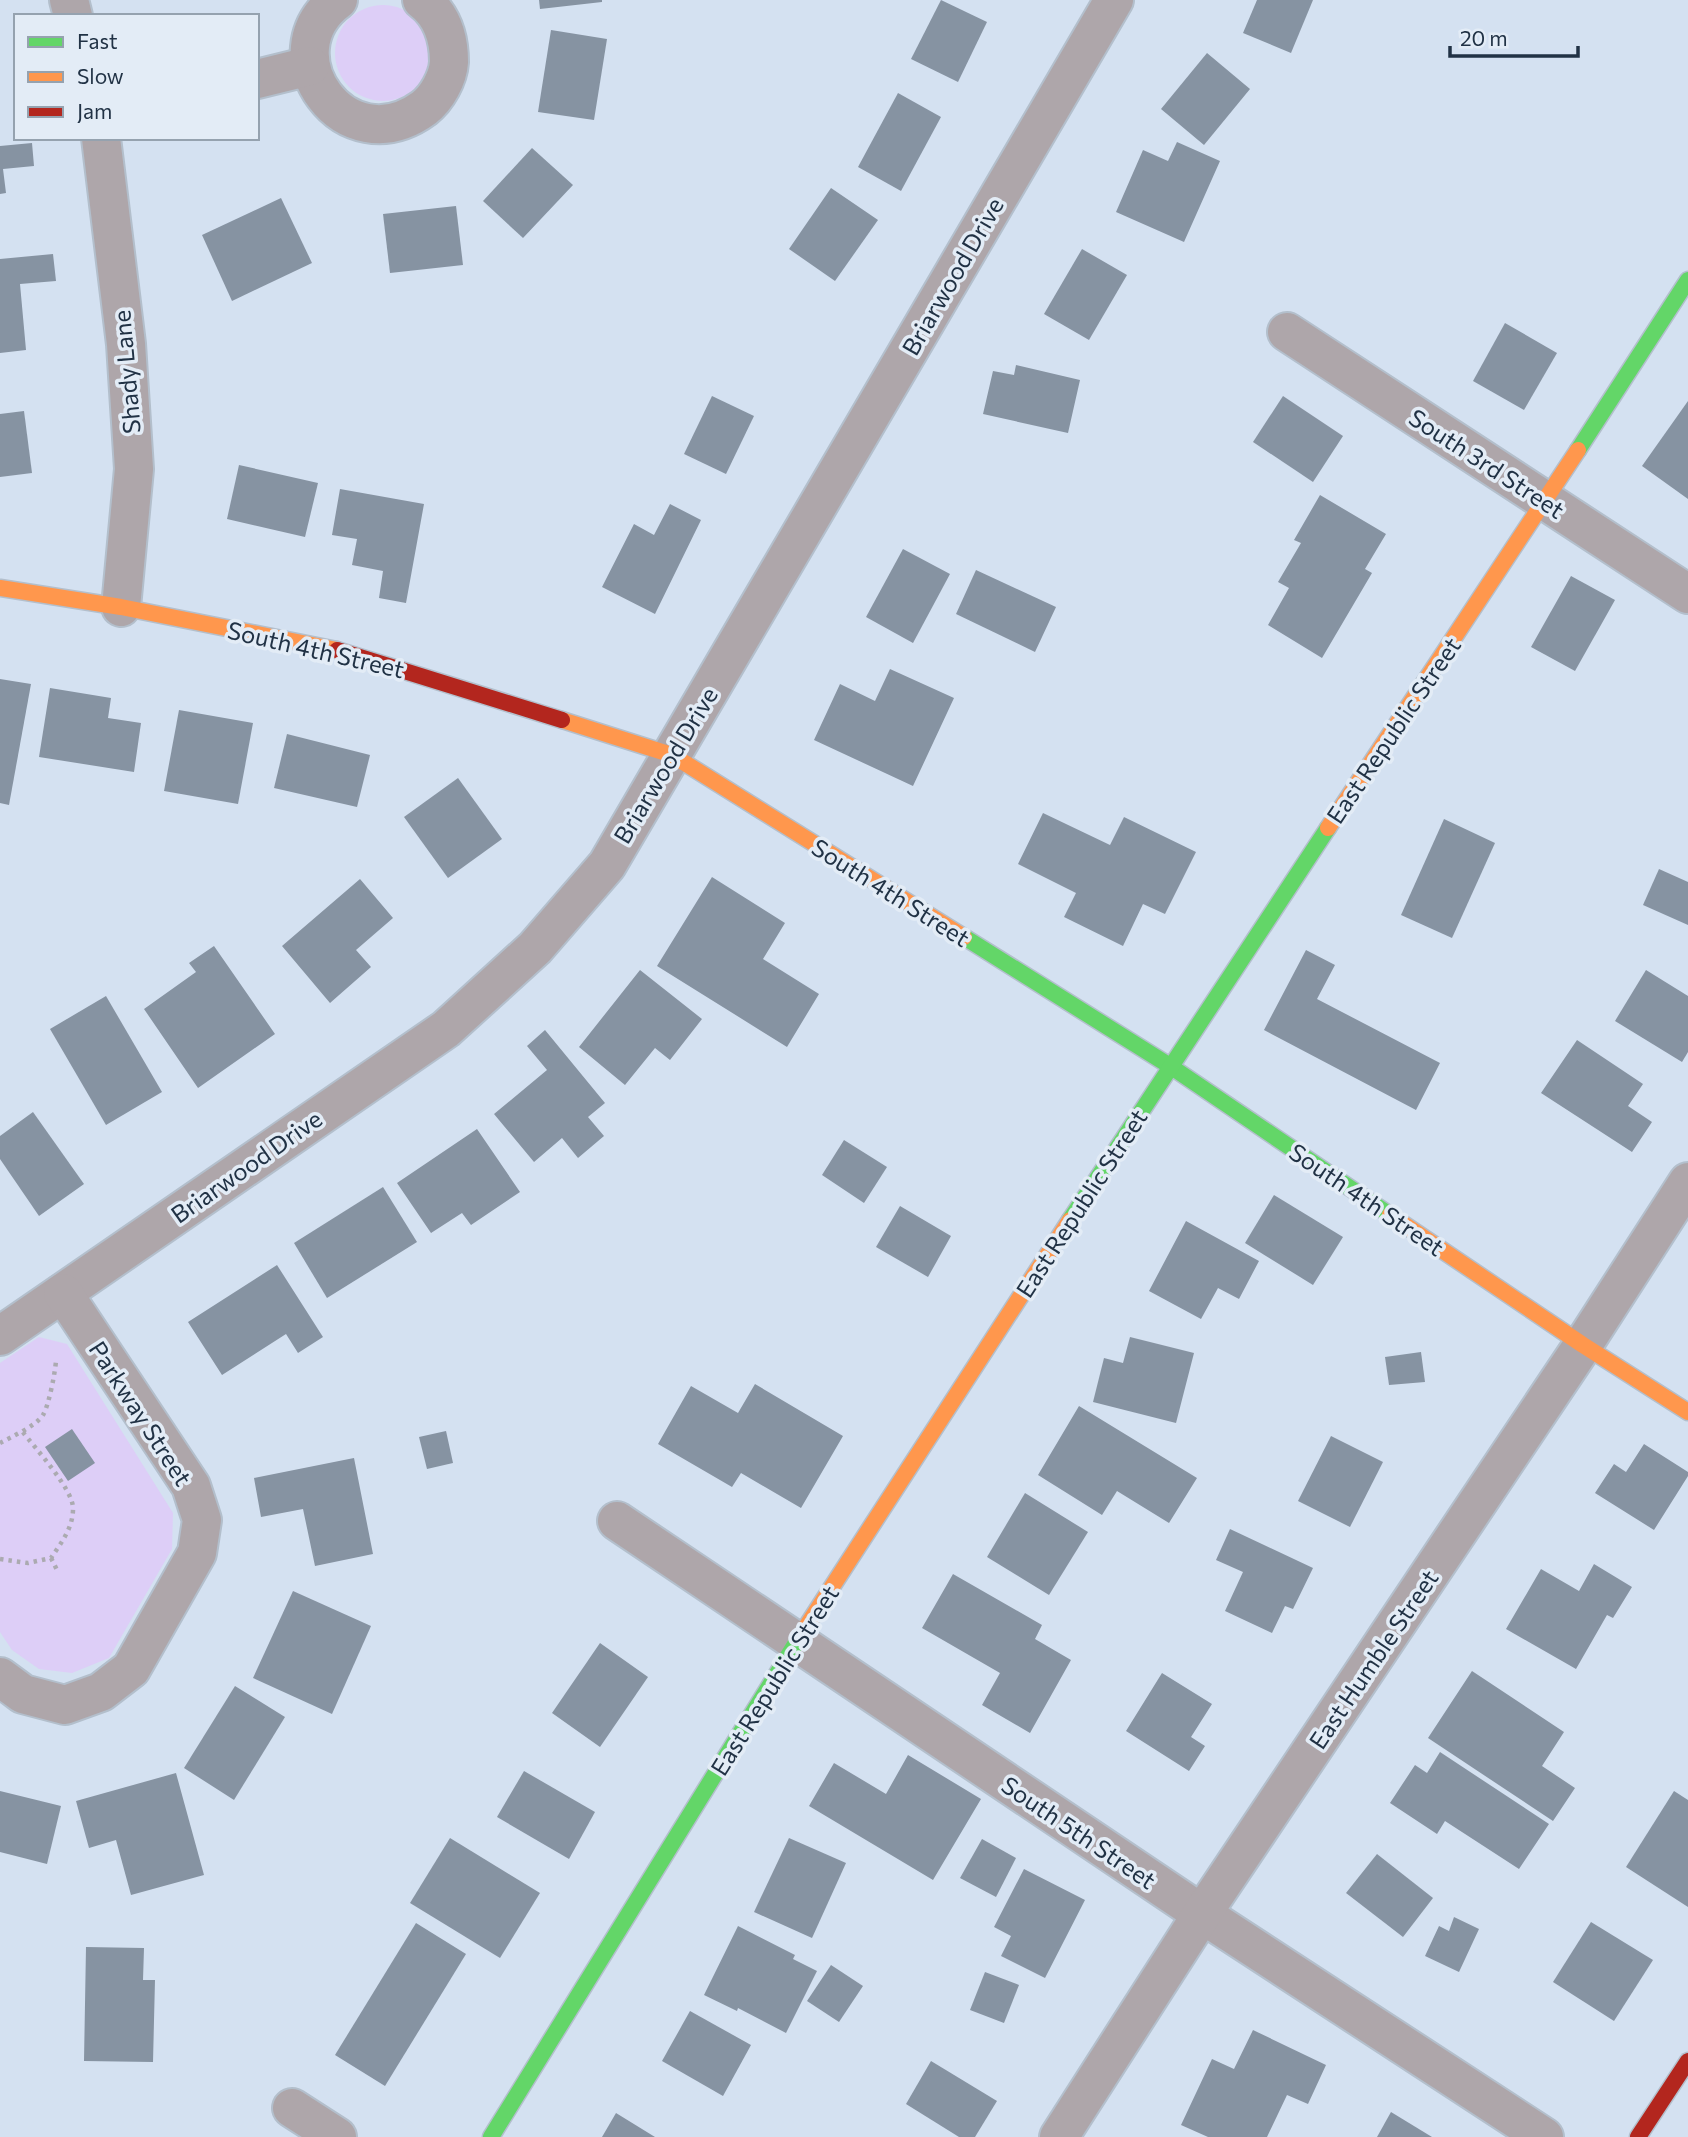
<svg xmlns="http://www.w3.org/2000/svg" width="1688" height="2137" font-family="Commissioner,sans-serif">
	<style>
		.green { fill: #ddcef7 }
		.building { fill: #8693a2 }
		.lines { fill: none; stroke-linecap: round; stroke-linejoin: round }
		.street-casing { stroke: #b3bfcc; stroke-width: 42 }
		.fast-casing { stroke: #b3bfcc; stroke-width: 19 }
		.slow-casing { stroke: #b3bfcc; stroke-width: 19 }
		.jam-casing { stroke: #b3bfcc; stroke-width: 19 }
		.path { stroke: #abaab0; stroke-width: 4.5; stroke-dasharray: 3.5 5; stroke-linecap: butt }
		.street { stroke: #aea6aa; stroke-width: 38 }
		.fast { stroke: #63d668; stroke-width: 16 }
		.slow { stroke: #ff974d; stroke-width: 16 }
		.jam { stroke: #b3261e; stroke-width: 16 }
		.labels { text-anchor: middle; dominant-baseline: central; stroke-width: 7; stroke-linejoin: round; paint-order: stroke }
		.street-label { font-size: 24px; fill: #213245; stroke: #e3ecf6 }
	</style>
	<rect width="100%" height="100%" fill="#d4e1f1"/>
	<g class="green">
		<circle cx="383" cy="53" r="48"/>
		<polygon points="39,1337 67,1344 173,1513 172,1549 109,1658 72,1673 39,1669 12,1650 0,1632 0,1363"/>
	</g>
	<g class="building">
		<polygon points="539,0 602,0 602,2 540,9"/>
		<polygon points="941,0 987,22 958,82 911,59"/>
		<polygon points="1257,0 1313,0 1291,53 1243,33"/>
		<polygon points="551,30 607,39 594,120 538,112"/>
		<polygon points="1207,53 1250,89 1204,145 1161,109"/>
		<polygon points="898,93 941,117 901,191 858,167"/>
		<polygon points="1177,142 1220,161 1184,242 1116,212 1143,150 1168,161"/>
		<polygon points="32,143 34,166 3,169 6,193 0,194 0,146"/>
		<polygon points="532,148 573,185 523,238 483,201"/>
		<polygon points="831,188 878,220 835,281 789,249"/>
		<polygon points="281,198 312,263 232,301 202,235"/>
		<polygon points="456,206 463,265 390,273 383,214"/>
		<polygon points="1082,249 1127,275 1089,340 1044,314"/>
		<polygon points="53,254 56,281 20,284 26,350 0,353 0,259"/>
		<polygon points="1505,323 1557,353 1524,410 1473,381"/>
		<polygon points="1016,365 1080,380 1068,433 983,414 993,371 1014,375"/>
		<polygon points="712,396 754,416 726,474 684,454"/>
		<polygon points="1283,396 1343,436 1313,482 1253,442"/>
		<polygon points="1688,401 1688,499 1642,466"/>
		<polygon points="24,411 32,473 0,477 0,414"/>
		<polygon points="239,465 318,483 305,537 227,519"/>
		<polygon points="340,489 424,504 406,603 379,598 383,571 352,565 357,539 332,535"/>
		<polygon points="1320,495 1386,534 1365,569 1372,573 1322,658 1268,625 1289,588 1278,582 1301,543 1294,540"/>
		<polygon points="670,504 701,520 655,614 602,587 634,524 654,535"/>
		<polygon points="903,549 950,574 913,643 866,617"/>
		<polygon points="976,570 1056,607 1035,652 956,614"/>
		<polygon points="1571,576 1615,600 1575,671 1531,647"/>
		<polygon points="890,669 954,698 913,786 814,740 840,684 875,701"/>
		<polygon points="0,679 31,684 9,805 0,803"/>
		<polygon points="50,688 111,698 108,718 141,723 134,772 39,757"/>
		<polygon points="179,710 253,723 238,804 164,791"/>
		<polygon points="287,734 370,755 357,807 274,788"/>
		<polygon points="458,778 502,839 448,878 404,817"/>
		<polygon points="1043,813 1110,845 1124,817 1196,852 1165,914 1143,904 1123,946 1064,917 1076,893 1018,864"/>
		<polygon points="1444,819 1495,843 1452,938 1401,915"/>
		<polygon points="1659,869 1688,882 1688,925 1643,905"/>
		<polygon points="712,877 785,923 763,959 819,994 787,1047 657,966"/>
		<polygon points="360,879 393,918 356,950 371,967 330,1003 282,946"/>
		<polygon points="214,946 275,1034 198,1088 144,1009 196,972 189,963"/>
		<polygon points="1306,950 1335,965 1317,999 1440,1063 1416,1110 1264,1030"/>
		<polygon points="640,970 702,1019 670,1060 655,1048 625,1085 579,1047"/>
		<polygon points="1646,970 1688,996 1688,1052 1682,1062 1615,1021"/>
		<polygon points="106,996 162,1092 106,1125 50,1029"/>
		<polygon points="545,1030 605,1103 588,1117 604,1136 578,1158 562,1138 534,1162 494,1114 547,1070 527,1046"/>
		<polygon points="1577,1040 1643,1084 1628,1106 1652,1122 1632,1152 1541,1093"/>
		<polygon points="33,1112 84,1184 39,1216 0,1159 0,1136"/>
		<polygon points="477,1129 520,1192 471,1225 462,1213 431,1233 397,1183"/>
		<polygon points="844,1140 887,1167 864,1203 822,1175"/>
		<polygon points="383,1187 417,1242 327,1298 294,1243"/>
		<polygon points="1274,1195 1343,1237 1313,1285 1245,1243"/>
		<polygon points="900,1206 951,1236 928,1277 876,1247"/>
		<polygon points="1186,1221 1259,1261 1239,1299 1218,1288 1201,1319 1149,1291"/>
		<polygon points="277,1265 323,1337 298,1353 286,1334 222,1375 188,1322"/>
		<polygon points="1130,1337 1194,1353 1176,1423 1093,1402 1104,1358 1123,1363"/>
		<polygon points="1421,1352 1425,1382 1389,1385 1385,1357"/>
		<polygon points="755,1384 843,1436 801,1508 741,1473 732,1487 658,1444 691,1386 738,1413"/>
		<polygon points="1079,1406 1197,1478 1169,1523 1117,1491 1102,1515 1038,1475"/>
		<polygon points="72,1429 95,1463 68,1481 45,1447"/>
		<polygon points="446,1431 453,1463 427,1469 419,1437"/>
		<polygon points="1331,1436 1383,1462 1350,1527 1298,1501"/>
		<polygon points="1644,1444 1688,1472 1688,1476 1654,1530 1595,1493 1614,1464 1626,1472"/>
		<polygon points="354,1458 373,1554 315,1566 303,1509 261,1517 254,1478"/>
		<polygon points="1025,1493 1088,1532 1049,1595 987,1557"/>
		<polygon points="1230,1529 1313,1568 1293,1609 1285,1606 1272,1633 1225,1611 1243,1572 1216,1560"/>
		<polygon points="1594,1564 1632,1587 1613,1618 1607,1615 1576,1669 1506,1629 1541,1569 1579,1591"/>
		<polygon points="953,1574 1042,1625 1035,1639 1071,1660 1030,1733 982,1705 1000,1673 922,1628"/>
		<polygon points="293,1591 371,1626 332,1714 253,1678"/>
		<polygon points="600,1643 648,1677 600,1747 552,1713"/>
		<polygon points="1472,1671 1564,1732 1542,1766 1575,1788 1553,1821 1428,1738"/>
		<polygon points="1162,1673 1212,1704 1191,1737 1205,1746 1189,1771 1126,1731"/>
		<polygon points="235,1686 285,1717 234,1800 184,1768"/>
		<polygon points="1440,1752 1549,1824 1519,1869 1445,1821 1437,1834 1390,1803 1415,1765 1427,1773"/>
		<polygon points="908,1755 981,1799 933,1880 809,1806 834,1763 886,1794"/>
		<polygon points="524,1771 595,1812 569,1859 497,1817"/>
		<polygon points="176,1773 204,1875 131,1895 116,1840 89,1848 76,1801"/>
		<polygon points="0,1791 61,1806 47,1864 0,1852"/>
		<polygon points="1674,1791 1688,1800 1688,1907 1626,1867"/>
		<polygon points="450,1838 540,1893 500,1958 410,1903"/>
		<polygon points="789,1838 846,1863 812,1938 754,1912"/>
		<polygon points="982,1839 1016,1858 996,1897 960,1878"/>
		<polygon points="1377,1854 1433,1898 1403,1937 1346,1893"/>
		<polygon points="1024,1869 1085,1900 1045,1978 1001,1956 1011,1936 994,1927"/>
		<polygon points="1454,1917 1479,1929 1459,1972 1425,1956 1439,1926 1449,1931"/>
		<polygon points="1591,1922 1653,1960 1614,2021 1553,1982"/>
		<polygon points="416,1923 466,1954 385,2086 335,2055"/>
		<polygon points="738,1926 795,1955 793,1959 817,1971 786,2033 738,2008 737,2011 704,1995"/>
		<polygon points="86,1947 144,1948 143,1980 155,1980 153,2062 84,2061"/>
		<polygon points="831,1965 863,1986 839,2022 807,2001"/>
		<polygon points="985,1972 1019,1985 1004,2023 970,2010"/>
		<polygon points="690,2011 751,2045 723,2096 662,2061"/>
		<polygon points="1253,2030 1326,2065 1308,2104 1287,2095 1267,2137 1208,2137 1181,2125 1212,2059 1234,2069"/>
		<polygon points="931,2061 997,2101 975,2137 959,2137 906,2104"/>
		<polygon points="1391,2112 1432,2137 1377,2137"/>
		<polygon points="616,2113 655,2137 602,2137"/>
	</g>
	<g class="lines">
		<defs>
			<g id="street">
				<polyline points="69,0 73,16"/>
				<path d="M338 0C266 53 345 166 424 108 437 98 448 78 449 62 449 37 442 15 422 0"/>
				<polyline points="257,79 310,66"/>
				<polyline points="101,138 126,344 134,469 121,607"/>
				<polyline points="1287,332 1688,594"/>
				<polyline points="0,1336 446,1029 535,948 607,865 1114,0"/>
				<polyline points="617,1521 1202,1914 1544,2137"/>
				<polyline points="0,1677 23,1694 65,1705 101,1692 131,1669 197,1553 202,1520 191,1486 63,1293"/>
				<polyline points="292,2108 337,2137"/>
				<polyline points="1059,2137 1202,1914 1583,1345 1688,1182"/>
			</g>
			<g id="fast">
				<polyline points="1578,450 1688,280"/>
				<polyline points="964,937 1170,1066 1390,1215"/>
				<polyline points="1070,1220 1328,828"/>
				<polyline points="491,2137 804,1630"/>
			</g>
			<g id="slow">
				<polyline points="0,588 121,607 337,650"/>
				<polyline points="562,720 672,755 964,937"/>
				<polyline points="1328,828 1578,450"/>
				<polyline points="1390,1215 1583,1345 1688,1412"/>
				<polyline points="804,1630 1070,1220"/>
			</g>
			<g id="jam">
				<polyline points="337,650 562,720"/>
				<polyline points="1638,2137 1688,2061"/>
			</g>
		</defs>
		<use href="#street" class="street-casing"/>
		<use href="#fast" class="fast-casing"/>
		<use href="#slow" class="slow-casing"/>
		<use href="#jam" class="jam-casing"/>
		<g class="path">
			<path d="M0 1443C11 1437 36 1426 43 1415 49 1405 55 1373 56 1361"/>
			<polyline points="51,1558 58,1572"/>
			<path d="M0 1559 28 1563 51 1558C61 1543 73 1528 73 1509 74 1490 34 1447 22 1431"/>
		</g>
		<use href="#street" class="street"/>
		<use href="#fast" class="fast"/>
		<use href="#slow" class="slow"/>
		<use href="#jam" class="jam"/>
	</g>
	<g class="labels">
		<g class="street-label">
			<text transform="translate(952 276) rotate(-60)">Briarwood Drive</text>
			<text transform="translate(126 372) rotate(-95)">Shady Lane</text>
			<text transform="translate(1487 463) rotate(33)">South 3rd Street</text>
			<text transform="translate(316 649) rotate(13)">South 4th Street</text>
			<text transform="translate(1393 730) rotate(-56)">East Republic Street</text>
			<text transform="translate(665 765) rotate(-59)">Briarwood Drive</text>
			<text transform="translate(891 892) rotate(32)">South 4th Street</text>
			<text transform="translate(246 1166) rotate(-35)">Briarwood Drive</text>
			<text transform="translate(1367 1199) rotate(34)">South 4th Street</text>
			<text transform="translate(1081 1203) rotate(-57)">East Republic Street</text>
			<text transform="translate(141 1413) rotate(57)">Parkway Street</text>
			<text transform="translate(1373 1659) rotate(-56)">East Humble Street</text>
			<text transform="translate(774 1680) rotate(-58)">East Republic Street</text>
			<text transform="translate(1079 1832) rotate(34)">South 5th Street</text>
		</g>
	</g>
	<rect x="14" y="14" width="245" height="126" fill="#e3ecf6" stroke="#95a2af" stroke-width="2"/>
	<rect x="28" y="37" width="35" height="10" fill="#63d668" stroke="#95a2af" stroke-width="2"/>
	<text x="77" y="49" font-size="21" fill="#213245">Fast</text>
	<rect x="28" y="72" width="35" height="10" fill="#ff974d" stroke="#95a2af" stroke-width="2"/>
	<text x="77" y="84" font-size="21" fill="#213245">Slow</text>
	<rect x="28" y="107" width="35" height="10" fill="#b3261e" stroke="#95a2af" stroke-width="2"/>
	<text x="77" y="119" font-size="21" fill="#213245">Jam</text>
	<path d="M1450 46v10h128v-10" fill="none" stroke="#213245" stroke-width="3.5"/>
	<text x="1460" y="46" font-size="21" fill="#213245" stroke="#e3ecf6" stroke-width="5" paint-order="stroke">20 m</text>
</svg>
